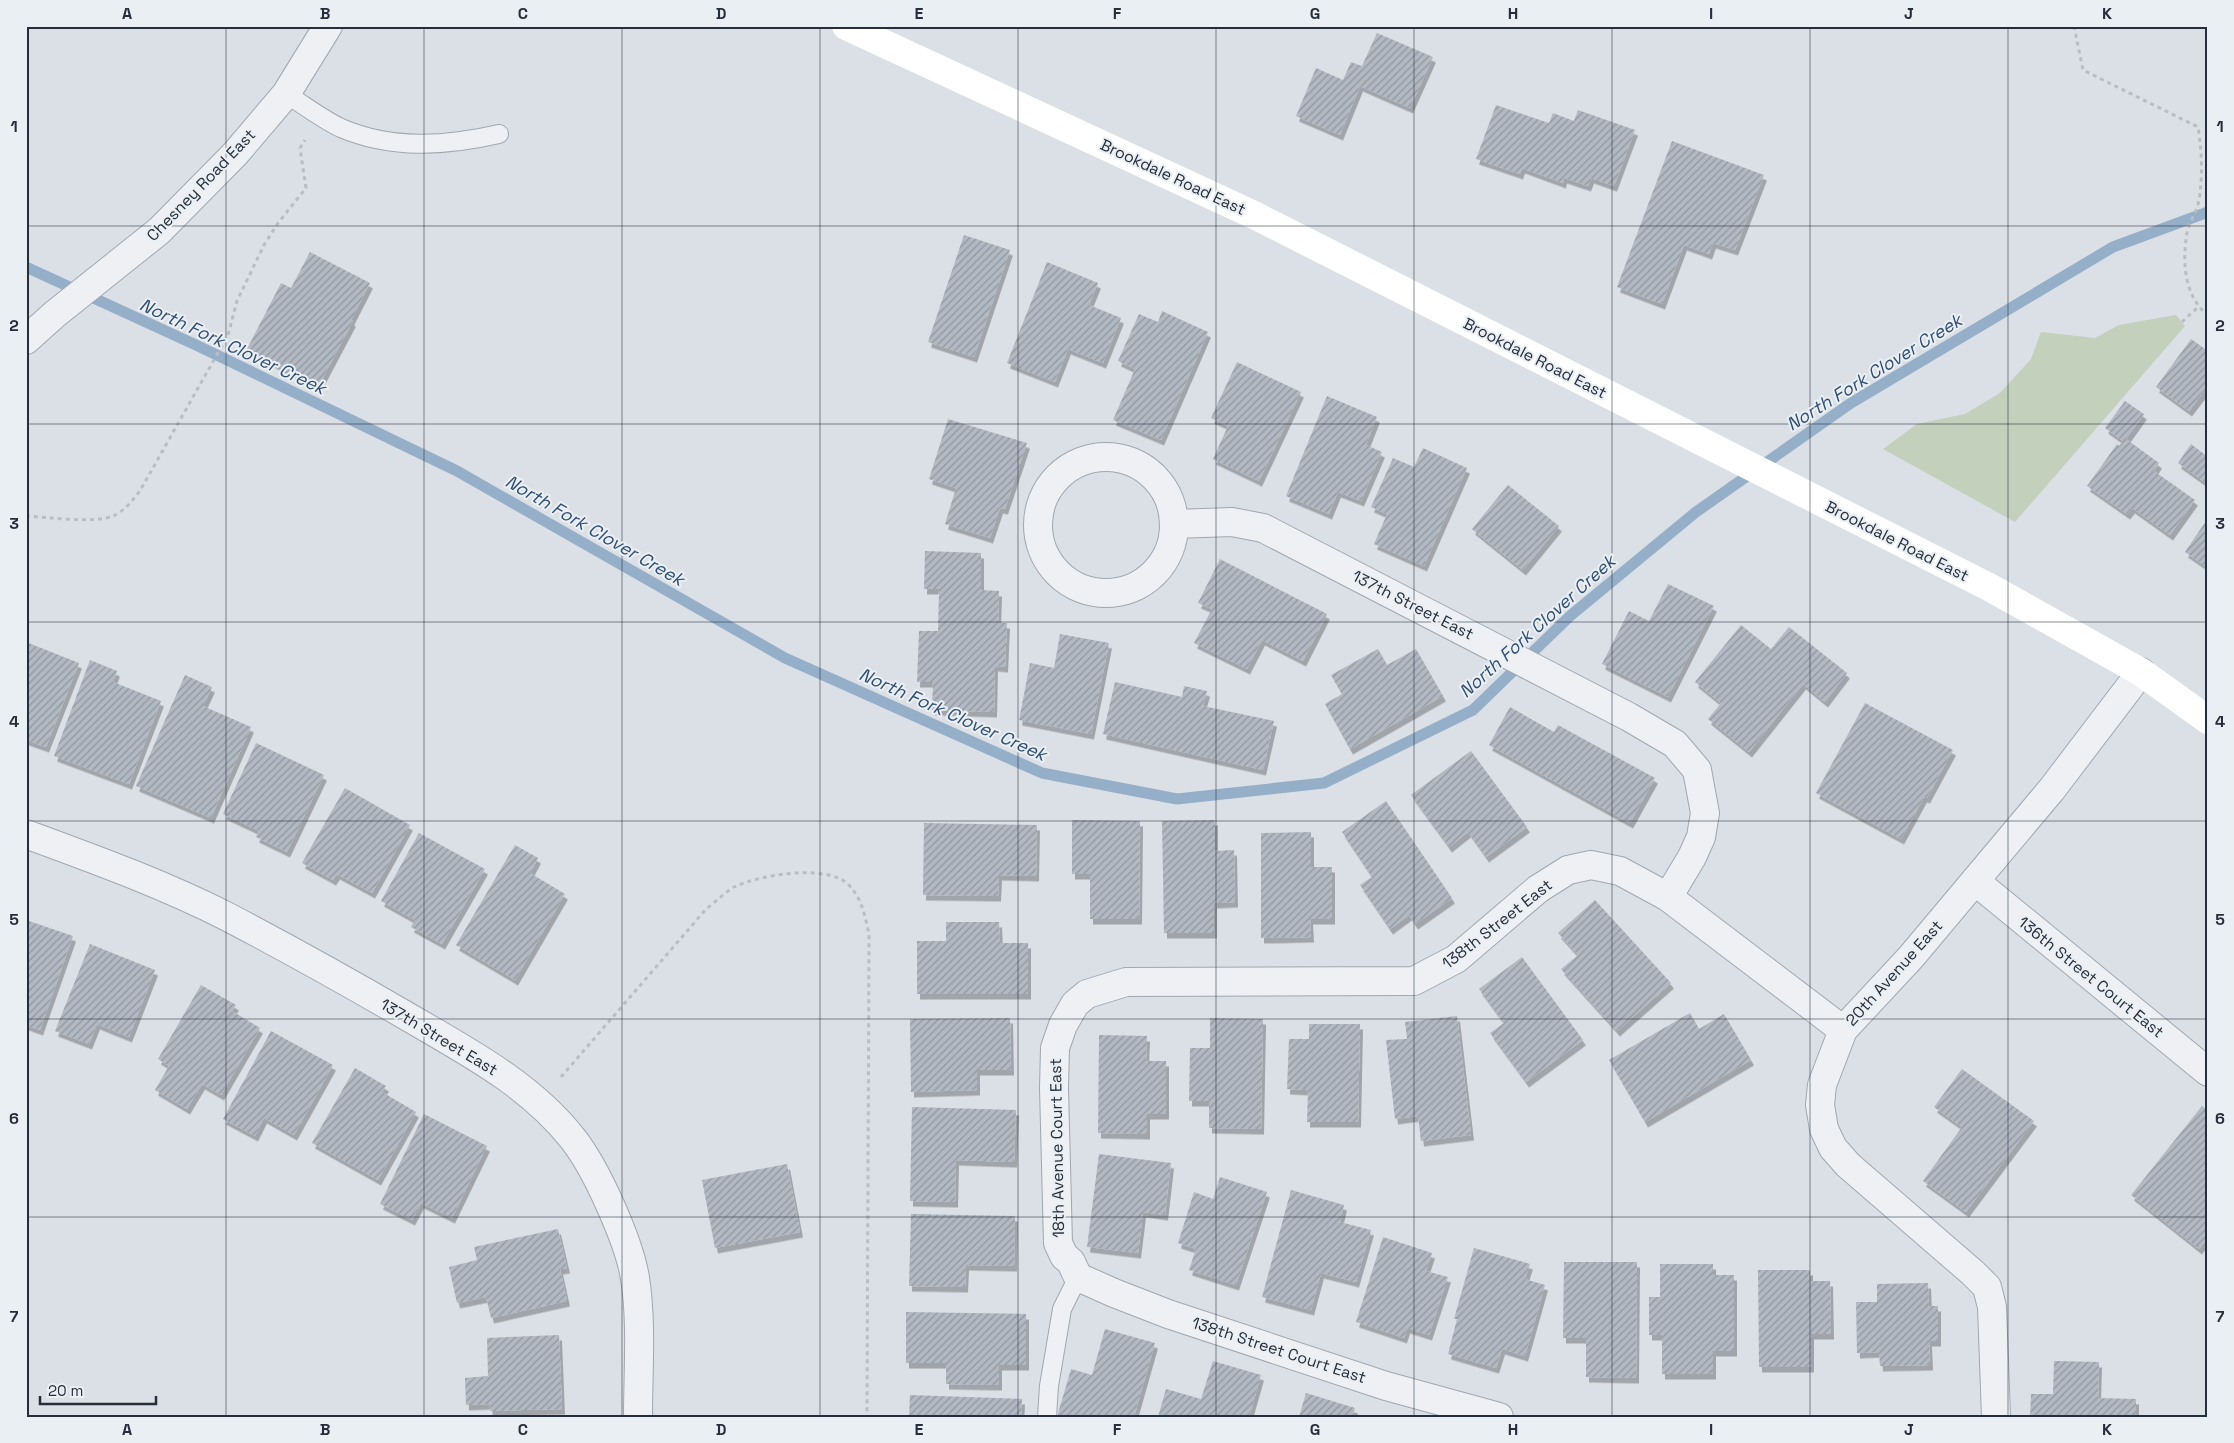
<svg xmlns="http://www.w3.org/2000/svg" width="2234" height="1443" font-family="'Space Grotesk',sans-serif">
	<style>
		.park { fill: #c2d0bc }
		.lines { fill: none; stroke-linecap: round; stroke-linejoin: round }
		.stream { stroke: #95afc8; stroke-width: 11 }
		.building { fill: url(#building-hatch); filter: url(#shadow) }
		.lane-casing { stroke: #a1a7b0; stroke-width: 20 }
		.street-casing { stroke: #a1a7b0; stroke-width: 30 }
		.path { stroke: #babec4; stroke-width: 3; stroke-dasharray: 4 4; stroke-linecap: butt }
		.lane { stroke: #eef0f4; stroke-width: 18 }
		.street { stroke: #eef0f4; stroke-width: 28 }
		.secondary { stroke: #fff; stroke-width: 28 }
		.grid { fill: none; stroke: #252e3c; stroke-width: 1; stroke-opacity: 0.55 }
		.labels { text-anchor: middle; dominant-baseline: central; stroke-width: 4; stroke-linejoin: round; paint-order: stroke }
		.street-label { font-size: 16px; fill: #252e3c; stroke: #eaeff4 }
		.water-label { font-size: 18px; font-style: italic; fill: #2f4e71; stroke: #eaeff4 }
		.neatline { fill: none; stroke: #252e3c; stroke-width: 2 }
		.grid-label { font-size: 16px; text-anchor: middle; font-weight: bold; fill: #252e3c }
	</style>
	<defs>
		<pattern id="building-hatch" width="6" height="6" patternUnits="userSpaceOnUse" patternTransform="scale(1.25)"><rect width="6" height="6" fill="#b2b9c3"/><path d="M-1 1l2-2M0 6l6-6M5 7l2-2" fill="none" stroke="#9197a0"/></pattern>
		<filter id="shadow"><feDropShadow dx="3" dy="5.5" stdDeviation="0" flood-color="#0004"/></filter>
	</defs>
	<rect width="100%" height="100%" fill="#dbe0e6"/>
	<polygon class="park" points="2176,315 2185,326 2015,522 1883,449 1917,424 1965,414 2000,393 2031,359 2041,332 2095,338 2119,325"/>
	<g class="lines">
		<polyline class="stream" points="26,267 196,345 457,471 785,658 1042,773 1177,799 1324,783 1473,710 1570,616 1696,512 1851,403 2113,247 2208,212"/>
	</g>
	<g class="building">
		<polygon points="1377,33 1433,57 1410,108 1360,86 1340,135 1296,116 1316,68 1343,80 1351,62 1362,66"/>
		<polygon points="1496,105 1549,123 1553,113 1574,121 1578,110 1635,130 1614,186 1591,178 1588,186 1564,178 1563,183 1522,168 1520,174 1476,159"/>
		<polygon points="1672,141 1764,175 1735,250 1713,243 1709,254 1684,245 1662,304 1617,287"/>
		<polygon points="964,235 1010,250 974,357 928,342"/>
		<polygon points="310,252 370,283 351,320 353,321 318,387 247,349 281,283 291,288"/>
		<polygon points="1047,262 1098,283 1089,305 1121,318 1103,363 1068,349 1055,382 1007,363"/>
		<polygon points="1162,311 1208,332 1161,440 1113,420 1135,369 1118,361 1139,314 1158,322"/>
		<polygon points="2191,339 2208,351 2208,386 2189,411 2156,387"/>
		<polygon points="1237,362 1301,392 1259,481 1213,459 1228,426 1211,418"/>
		<polygon points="1327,396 1377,417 1366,445 1382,452 1361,501 1338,492 1329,514 1286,496"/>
		<polygon points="2125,401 2144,414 2126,439 2159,463 2154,471 2195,500 2170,535 2132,508 2127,514 2087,486 2117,444 2119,446 2123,441 2105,428"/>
		<polygon points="948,419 1027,443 1005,509 1000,508 990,538 945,524 956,488 929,479"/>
		<polygon points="2191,444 2208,457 2208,480 2206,483 2178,463"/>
		<polygon points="1423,448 1467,468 1424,566 1374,544 1387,514 1371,507 1393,458 1414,467"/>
		<polygon points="1508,485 1559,526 1523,570 1472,529"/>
		<polygon points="2208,518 2208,568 2185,552"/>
		<polygon points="925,551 981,553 981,590 999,591 998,623 1007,623 1005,667 995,666 994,712 932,710 933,682 917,682 919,631 938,631 939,589 924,589"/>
		<polygon points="1220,559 1327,614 1303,661 1262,640 1247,669 1194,643 1212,609 1198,603"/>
		<polygon points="1668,584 1714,606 1668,697 1602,664 1629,611 1649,621"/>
		<polygon points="1741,625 1771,649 1789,627 1847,673 1825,702 1803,684 1749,752 1708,719 1721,703 1695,682"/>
		<polygon points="1060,634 1109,643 1091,734 1019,720 1030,663 1054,668"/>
		<polygon points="26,642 79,663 46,747 26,740"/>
		<polygon points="1378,649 1387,665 1416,649 1443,696 1350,749 1325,704 1342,694 1331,675"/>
		<polygon points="90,660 117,671 113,682 161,701 129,784 54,756"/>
		<polygon points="185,675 212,687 203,706 251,727 211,818 136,786"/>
		<polygon points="1115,682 1182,697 1184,686 1207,691 1203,706 1274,721 1263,770 1103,734"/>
		<polygon points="1865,703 1953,750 1927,798 1924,797 1901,839 1816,793"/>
		<polygon points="1510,707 1554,732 1558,725 1655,778 1630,823 1489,745"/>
		<polygon points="256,743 324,775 287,852 256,837 259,831 223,814"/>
		<polygon points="1471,751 1527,827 1486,857 1468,832 1449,847 1411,795"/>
		<polygon points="345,788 410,825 372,893 337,874 333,880 302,863"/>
		<polygon points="1386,801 1452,898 1415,924 1409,915 1390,929 1360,885 1372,877 1342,832"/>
		<polygon points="1072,820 1140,821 1139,919 1090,919 1090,874 1072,874"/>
		<polygon points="1215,820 1215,851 1234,850 1235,902 1214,903 1214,933 1164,933 1162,821"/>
		<polygon points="924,823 1037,825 1036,876 999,875 998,896 923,895"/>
		<polygon points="1311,832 1311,867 1332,867 1332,919 1310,919 1311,937 1261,938 1261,833"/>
		<polygon points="419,833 485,869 442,944 411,927 415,920 381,901"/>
		<polygon points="515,845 538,858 530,873 565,894 515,980 456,945"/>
		<polygon points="1595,900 1671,983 1617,1031 1561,969 1578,955 1558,933"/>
		<polygon points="26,920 73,936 40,1030 26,1025"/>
		<polygon points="946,922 999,922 1000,943 1028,943 1028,994 917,994 917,941 946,941"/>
		<polygon points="90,944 155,970 129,1037 97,1024 89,1044 55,1031"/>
		<polygon points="1522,957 1583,1040 1526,1082 1490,1033 1504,1023 1479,989"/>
		<polygon points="201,985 236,1005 232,1011 260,1028 221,1095 202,1084 187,1109 155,1090 169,1066 158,1059"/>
		<polygon points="1690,1013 1699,1029 1724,1014 1751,1060 1645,1122 1609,1060"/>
		<polygon points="1457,1016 1471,1135 1421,1141 1418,1116 1395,1119 1386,1040 1407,1039 1405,1022"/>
		<polygon points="1010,1018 1011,1070 977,1070 977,1090 911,1092 910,1019"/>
		<polygon points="1210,1018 1263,1019 1261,1129 1209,1128 1209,1101 1189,1101 1190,1048 1210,1048"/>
		<polygon points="1309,1024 1360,1024 1358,1122 1307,1122 1308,1090 1287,1089 1289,1039 1309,1039"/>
		<polygon points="271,1031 333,1065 294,1135 264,1118 255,1136 223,1119"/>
		<polygon points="1099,1035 1147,1036 1146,1061 1166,1061 1166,1114 1147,1114 1147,1134 1098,1133"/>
		<polygon points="355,1068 386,1086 382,1092 416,1112 378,1180 312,1143"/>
		<polygon points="1962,1069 2034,1121 1966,1212 1923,1181 1962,1127 1934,1107"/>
		<polygon points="2202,1106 2208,1110 2208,1237 2199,1249 2131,1195"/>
		<polygon points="912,1107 1016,1110 1014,1162 956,1160 955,1202 910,1201"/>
		<polygon points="424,1114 487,1146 452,1218 421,1203 412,1220 380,1204"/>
		<polygon points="1099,1154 1171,1163 1165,1215 1143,1212 1138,1253 1087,1247"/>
		<polygon points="787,1164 800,1232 715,1248 702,1180"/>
		<polygon points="1220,1177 1267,1192 1236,1285 1189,1270 1196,1249 1178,1243 1194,1192 1213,1199"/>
		<polygon points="1291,1190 1344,1205 1340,1222 1371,1230 1356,1282 1321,1273 1311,1310 1262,1297"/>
		<polygon points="911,1214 1015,1216 1014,1266 966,1265 965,1287 909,1286"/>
		<polygon points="558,1229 567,1268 560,1269 567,1301 491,1318 486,1297 457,1303 449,1267 477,1260 474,1247"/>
		<polygon points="1383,1237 1432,1253 1426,1271 1448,1277 1429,1335 1407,1328 1404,1338 1356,1322"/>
		<polygon points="1474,1248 1530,1264 1525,1279 1545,1285 1525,1356 1502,1349 1496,1368 1448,1354 1457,1319 1454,1319"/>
		<polygon points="1564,1262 1637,1262 1636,1378 1586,1377 1586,1338 1563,1338"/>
		<polygon points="1660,1264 1713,1264 1713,1275 1734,1275 1734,1351 1713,1351 1713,1374 1662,1374 1662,1335 1649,1335 1649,1297 1660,1297"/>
		<polygon points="1758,1270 1810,1270 1810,1281 1830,1281 1831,1334 1811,1334 1811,1367 1759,1367"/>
		<polygon points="1928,1283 1929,1306 1938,1306 1938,1341 1929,1341 1930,1365 1880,1366 1879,1352 1857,1353 1856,1302 1877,1302 1877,1284"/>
		<polygon points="906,1312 1026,1314 1026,1365 999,1365 999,1385 946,1384 946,1363 906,1363"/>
		<polygon points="1105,1329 1155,1343 1134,1417 1057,1417 1071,1369 1092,1375"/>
		<polygon points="559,1335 562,1409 490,1411 489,1404 466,1405 465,1378 488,1376 487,1338"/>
		<polygon points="1213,1361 1261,1375 1249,1417 1158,1417 1166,1389 1201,1399"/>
		<polygon points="2054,1361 2099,1362 2098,1398 2136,1399 2136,1417 2030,1417 2031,1394 2053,1394"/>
		<polygon points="1306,1393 1355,1408 1352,1417 1299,1417"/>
		<polygon points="910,1395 1022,1399 1021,1417 909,1417"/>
	</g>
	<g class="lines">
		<defs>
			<g id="lane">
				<path d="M286 94C304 105 322 119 341 128 392 150 447 146 499 134"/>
				<polyline points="1047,1417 1049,1386 1062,1309 1078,1277"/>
			</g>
			<g id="street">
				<polyline points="26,340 55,314 159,231 235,154 286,94 328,26"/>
				<circle cx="1106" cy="525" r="68"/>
				<polyline points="1174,524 1232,522 1263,528 1629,717 1675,744 1697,770 1705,813 1701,837 1692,857 1668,897"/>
				<path d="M26 834C94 859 163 884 228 917 289 949 350 983 410 1018 468 1052 531 1085 573 1139 596 1168 629 1241 635 1278 642 1323 638 1371 638 1417"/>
				<polyline points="1975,881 2208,1072"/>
				<polyline points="1499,1417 1386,1386 1168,1314 1114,1293 1078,1277 1071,1262 1064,1256 1058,1243 1054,1088 1055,1048 1063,1025 1075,1004 1087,994 1126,982 1414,981 1456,959 1538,889 1568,870 1591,865 1620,871 1668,897 1843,1030"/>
				<polyline points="1996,1417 1992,1307 1987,1287 1973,1273 1848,1165 1833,1148 1824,1129 1820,1105 1822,1085 1843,1030 1911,957 2052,789 2141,672"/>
			</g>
		</defs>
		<use href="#lane" class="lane-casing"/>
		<use href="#street" class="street-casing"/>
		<g class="path">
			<path d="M2074 26 2083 70 2198 127C2202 153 2203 174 2199 200 2197 212 2189 222 2187 233 2182 261 2184 297 2208 315"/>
			<polyline points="2182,322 2198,307"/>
			<path d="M26 516C47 517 96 524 113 516 125 511 134 499 141 489L228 335 237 301 264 245 278 223 306 188 300 148 305 140"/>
			<path d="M561 1077 707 908C716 902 725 892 734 887 759 875 827 863 849 885 862 899 865 916 869 934L867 1417"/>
		</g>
		<use href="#lane" class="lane"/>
		<use href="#street" class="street"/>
		<polyline class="secondary" points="846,26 1254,215 1989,587 2141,672 2208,720"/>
	</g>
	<path class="grid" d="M226 26V1417M424 26V1417M622 26V1417M820 26V1417M1018 26V1417M1216 26V1417M1414 26V1417M1612 26V1417M1810 26V1417M2008 26V1417M26 226H2208M26 424H2208M26 622H2208M26 821H2208M26 1019H2208M26 1217H2208"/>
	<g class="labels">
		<g class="street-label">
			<text transform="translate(1173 177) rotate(25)">Brookdale Road East</text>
			<text transform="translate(201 185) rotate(-46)">Chesney Road East</text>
			<text transform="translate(1535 358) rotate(27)">Brookdale Road East</text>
			<text transform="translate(1897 541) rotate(27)">Brookdale Road East</text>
			<text transform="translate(1413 605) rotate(27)">137th Street East</text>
			<text transform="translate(1497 924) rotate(-38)">138th Street East</text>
			<text transform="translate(1894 973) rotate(-48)">20th Avenue East</text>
			<text transform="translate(2091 977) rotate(39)">136th Street Court East</text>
			<text transform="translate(439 1037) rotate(31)">137th Street East</text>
			<text transform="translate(1057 1148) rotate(-91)">18th Avenue Court East</text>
			<text transform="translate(1279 1350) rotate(18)">138th Street Court East</text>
		</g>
		<g class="water-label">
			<text transform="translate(233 346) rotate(25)">North Fork Clover Creek</text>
			<text transform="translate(1874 372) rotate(-32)">North Fork Clover Creek</text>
			<text transform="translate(595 530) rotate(30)">North Fork Clover Creek</text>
			<text transform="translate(1537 626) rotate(-42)">North Fork Clover Creek</text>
			<text transform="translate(953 714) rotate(24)">North Fork Clover Creek</text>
		</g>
	</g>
	<rect width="2234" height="1443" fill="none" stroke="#eaeff4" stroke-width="55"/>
	<path d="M40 1396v8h116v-8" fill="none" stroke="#252e3c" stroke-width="2.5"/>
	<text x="48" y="1396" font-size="15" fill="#252e3c" stroke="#eaeff4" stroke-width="4" paint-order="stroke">20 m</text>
	<rect x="28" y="28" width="2178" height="1388" class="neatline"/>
	<g class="grid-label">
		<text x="127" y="19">A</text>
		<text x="325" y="19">B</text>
		<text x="523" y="19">C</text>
		<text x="721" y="19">D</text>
		<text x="919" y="19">E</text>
		<text x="1117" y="19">F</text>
		<text x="1315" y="19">G</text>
		<text x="1513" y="19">H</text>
		<text x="1711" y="19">I</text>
		<text x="1909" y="19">J</text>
		<text x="2107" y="19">K</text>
		<text x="14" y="132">1</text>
		<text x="2220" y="132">1</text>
		<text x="14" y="331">2</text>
		<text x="2220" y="331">2</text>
		<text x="14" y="529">3</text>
		<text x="2220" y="529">3</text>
		<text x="14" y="727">4</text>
		<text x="2220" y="727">4</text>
		<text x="14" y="925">5</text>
		<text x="2220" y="925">5</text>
		<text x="14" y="1124">6</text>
		<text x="2220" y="1124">6</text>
		<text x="14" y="1322">7</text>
		<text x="2220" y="1322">7</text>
		<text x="127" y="1435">A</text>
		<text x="325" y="1435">B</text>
		<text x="523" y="1435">C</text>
		<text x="721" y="1435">D</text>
		<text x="919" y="1435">E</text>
		<text x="1117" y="1435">F</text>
		<text x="1315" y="1435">G</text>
		<text x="1513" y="1435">H</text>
		<text x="1711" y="1435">I</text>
		<text x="1909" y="1435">J</text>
		<text x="2107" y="1435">K</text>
	</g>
</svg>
